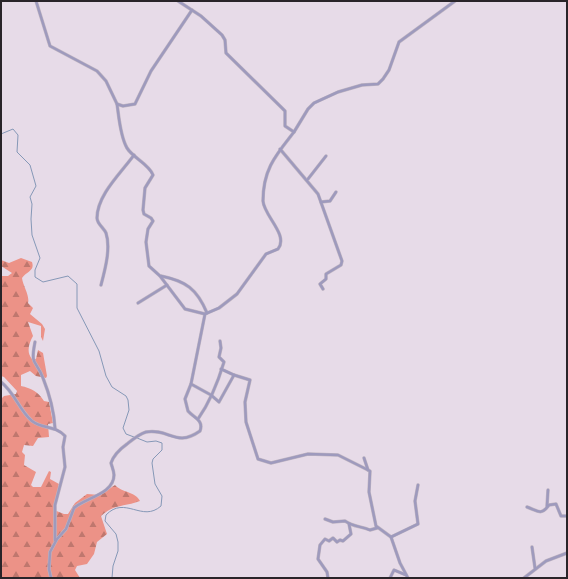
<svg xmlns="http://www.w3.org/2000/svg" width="568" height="579" font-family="'DejaVu Sans',sans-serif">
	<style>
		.forest { fill: url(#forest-firs) }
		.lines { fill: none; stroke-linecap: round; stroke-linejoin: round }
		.stream { stroke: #8698b7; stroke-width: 1 }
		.minor-casing { stroke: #c1b6c2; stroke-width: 3.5 }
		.minor { stroke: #9e9abd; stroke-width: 2.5 }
	</style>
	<defs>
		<pattern id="forest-firs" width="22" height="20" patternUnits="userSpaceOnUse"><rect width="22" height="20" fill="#ec9287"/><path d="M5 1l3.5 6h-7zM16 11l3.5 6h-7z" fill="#bf776e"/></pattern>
	</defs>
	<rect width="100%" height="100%" fill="#e7dbe8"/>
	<path class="forest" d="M21 258 32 262C35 271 27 271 22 278 23 286 30 296 28 303L33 308 30 314 42 324 45 329 43 341 41 337V326L28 322 33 336C29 343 26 352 32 359H36L38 350 43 353 47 376 46 378 36 376 30 371 21 375V386C33 389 37 391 44 401L49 402 53 423 48 424 49 437 38 438 33 446 24 445 22 452 25 455 24 465 36 472 31 485 33 487H41L49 471 51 472 50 479 59 484 54 510 64 514H68L75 503 87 494 100 495 115 485C122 493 135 491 140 501 124 507 114 504 101 516L107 534 97 542 94 554 87 564 77 566 75 570 80 578H1V399L4 396 16 394 17 391 4 377 1 376V276H8L12 273 1 266V260L9 263Z"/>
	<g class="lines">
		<g class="stream">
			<polyline points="1,134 13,129 18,135 17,152 30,165 36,186 30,197 32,204 31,219 32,235 40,258 35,270 35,277 43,282 68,276 77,284 77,308 99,351 106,376 112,387 126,396 128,400 129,410 123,428 126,434 134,437"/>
			<path d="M112 578 113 566 118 551V542L116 534 105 521 106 515C125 495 142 523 161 506L162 496 155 484 152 463 153 459 162 450V443L156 441 147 442 137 438"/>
		</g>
		<defs>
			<g id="minor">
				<polyline points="36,1 50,46 97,71 106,81 117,104 123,106 135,104 151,71 192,10"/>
				<path d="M117 104C119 117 120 136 127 148 133 158 149 164 153 175L145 188 143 210 144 214 151 218 153 221 148 229 146 242 149 266 160 276 185 309 205 314"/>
				<polyline points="294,132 308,109 314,103 338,92 362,85 378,84 383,79 389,70 399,42 455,1"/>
				<polyline points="280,149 318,194 342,261 341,265 326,274 326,279 320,284 323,289"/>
				<polyline points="308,179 326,156"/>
				<polyline points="321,202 330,201 336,192"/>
				<path d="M161 276C186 281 197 289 207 313"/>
				<path d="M101 285C105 270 111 248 106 233 104 228 97 224 97 218 97 195 121 173 134 155"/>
				<polyline points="138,303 167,285"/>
				<path d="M35 342C30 367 36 359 43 378 49 393 54 411 55 428"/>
				<polyline points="221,369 234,375"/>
				<path d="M1 382C15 393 19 410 32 421 42 429 55 425 65 436L63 447 65 467 55 505V540"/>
				<polyline points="191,384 211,395 219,402 234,375 250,380 245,402 246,422 258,459 271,463 308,454 338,455 370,471 369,492 376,526 391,537 400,563 408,578"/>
				<path d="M198 419C210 402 218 382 224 362L219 357 221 348 220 341"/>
				<polyline points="364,458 368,470"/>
				<polyline points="547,506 548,490"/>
				<path d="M527 507C538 511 541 516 549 505L556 504 561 516H567"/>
				<path d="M325 519 333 522 345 521C354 527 360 526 370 530L377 528"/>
				<polyline points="391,537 418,524 415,501 418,485"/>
				<polyline points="532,547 535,568"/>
				<path d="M51 578 49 569 50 552 57 539 66 529 74 508C85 498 114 494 114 475 114 471 112 467 111 463 114 454 120 449 127 444 132 440 139 434 146 432 169 428 176 448 200 431 204 420 194 418 188 411L185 399 191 384 205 314 219 308 237 294 266 254 278 249C289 235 264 216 263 201 263 169 276 155 294 132L285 126V111L282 108 226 53 225 40 222 35 201 16 178 1"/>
				<polyline points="328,578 327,572 318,559 320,545 325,539 329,541 333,538 337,542 340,540 343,541 351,534 349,524"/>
				<polyline points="390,578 394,570 406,575"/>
				<polyline points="524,578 546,561 567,553"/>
			</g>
		</defs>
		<use href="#minor" class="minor-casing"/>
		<use href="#minor" class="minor"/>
	</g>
	<rect width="568" height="579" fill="none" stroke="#292429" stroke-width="4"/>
</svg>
